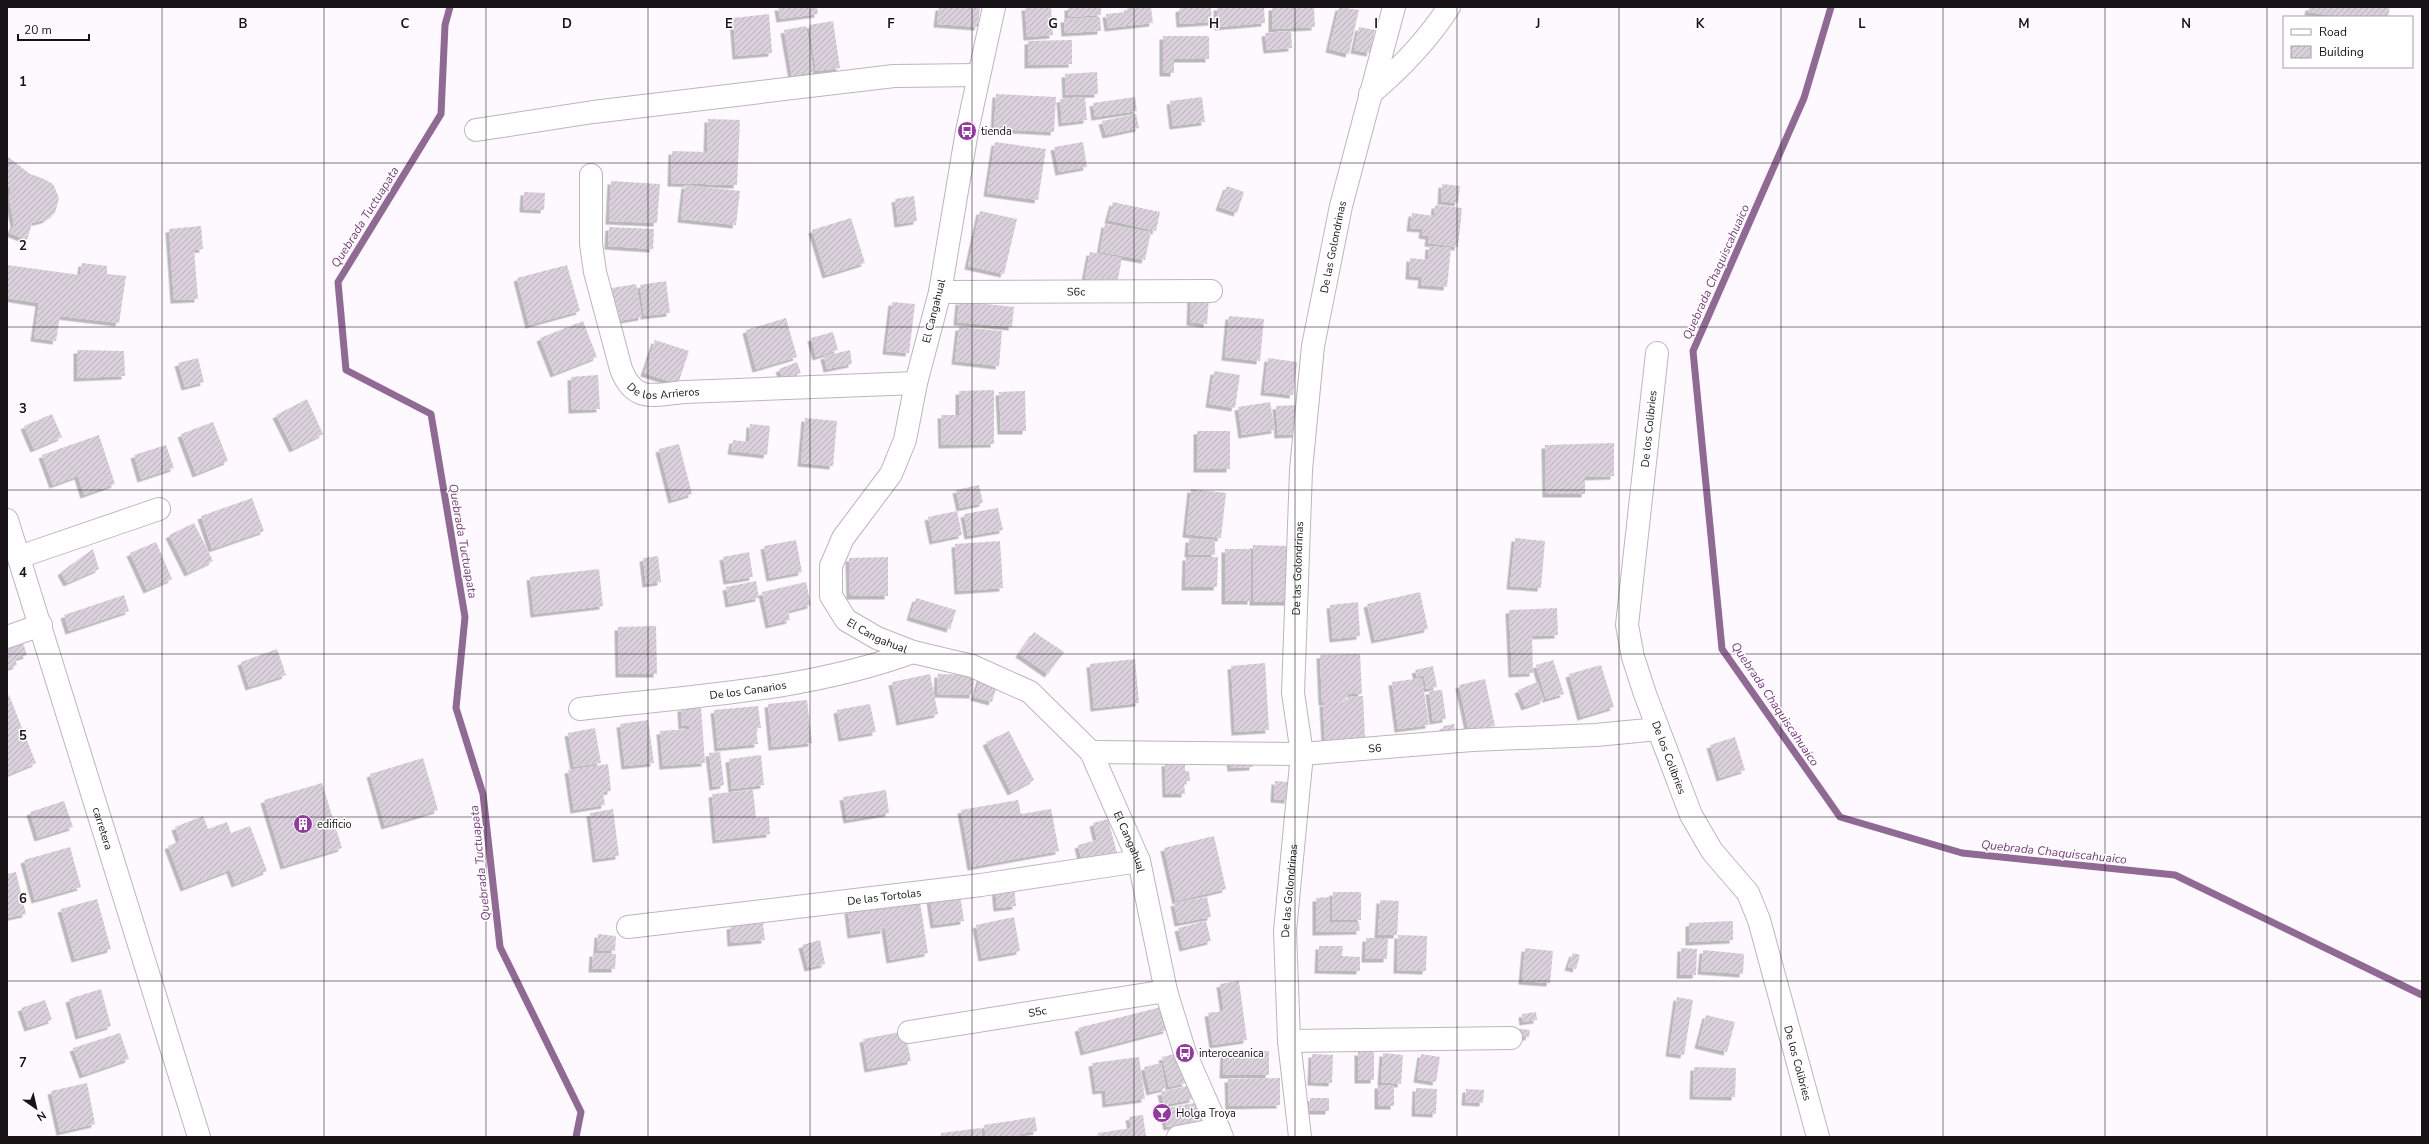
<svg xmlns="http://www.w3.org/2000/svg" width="2429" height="1144" font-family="'Nunito Sans',sans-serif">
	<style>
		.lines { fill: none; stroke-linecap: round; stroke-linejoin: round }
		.stream { stroke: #906a94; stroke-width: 7 }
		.building { fill: url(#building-hatch); filter: url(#shadow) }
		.minor-casing { stroke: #beb4bf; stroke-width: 24 }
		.minor { stroke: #fff; stroke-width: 22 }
		.grid { fill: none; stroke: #171317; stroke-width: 1; stroke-opacity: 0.55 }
		.labels { text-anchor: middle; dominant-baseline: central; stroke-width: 3; stroke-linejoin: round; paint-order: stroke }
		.poi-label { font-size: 11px; fill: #171317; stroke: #fff; text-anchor: start }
		.street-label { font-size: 11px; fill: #171317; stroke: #fff }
		.water-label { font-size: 12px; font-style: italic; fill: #78397f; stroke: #fff }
		.grid-label { font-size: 13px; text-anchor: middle; font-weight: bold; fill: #171317; stroke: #fff; stroke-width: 3; stroke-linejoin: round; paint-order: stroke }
	</style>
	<defs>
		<pattern id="building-hatch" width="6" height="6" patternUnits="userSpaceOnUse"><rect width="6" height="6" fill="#dad0db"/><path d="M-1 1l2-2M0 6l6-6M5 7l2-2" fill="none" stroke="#bab2bb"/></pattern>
		<filter id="shadow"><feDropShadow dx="-3.5" dy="3.5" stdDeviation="0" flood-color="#0004"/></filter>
	</defs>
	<rect width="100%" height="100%" fill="#fdf9fe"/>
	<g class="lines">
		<g class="stream">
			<polyline points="450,7 445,25 441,114 338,282 346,370 431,414 465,617 456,708 483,794 500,947 581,1112 576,1137"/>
			<polyline points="1831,7 1804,98 1693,351 1722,649 1840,817 1962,853 2175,875 2422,995"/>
		</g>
	</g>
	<g class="building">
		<polygon points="778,7 817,7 818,14 780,19"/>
		<polygon points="939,7 980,7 978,27 937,24"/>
		<polygon points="1025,7 1051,7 1053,35 1027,37"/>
		<polygon points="1068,7 1101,7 1101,15 1068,17"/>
		<polygon points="1128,7 1151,7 1153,23 1108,28 1106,14 1126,12"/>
		<polygon points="1184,7 1211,7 1212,22 1180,24 1179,9"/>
		<polygon points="1217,7 1264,7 1265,23 1218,27"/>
		<polygon points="1272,7 1314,7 1315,27 1272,29"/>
		<polygon points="1339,7 1359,10 1349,54 1329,49"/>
		<polygon points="2309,7 2390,7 2388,17 2341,17 2308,12"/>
		<polygon points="769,14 772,53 736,56 733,18"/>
		<polygon points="1100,17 1101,31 1065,33 1064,19"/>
		<polygon points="833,21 840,68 816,71 809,25"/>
		<polygon points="806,26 814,72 792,76 784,30"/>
		<polygon points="1359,27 1375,30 1370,53 1354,50"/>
		<polygon points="1291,31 1292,48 1267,50 1265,33"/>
		<polygon points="1163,36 1209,36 1209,59 1174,59 1174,73 1163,73"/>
		<polygon points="1072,40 1072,64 1028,65 1028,41"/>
		<polygon points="1097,72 1098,94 1066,95 1065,74"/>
		<polygon points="996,94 1056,97 1054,132 994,129"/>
		<polygon points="1085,97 1087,120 1062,123 1060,99"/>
		<polygon points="1135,97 1137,111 1095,117 1093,103"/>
		<polygon points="1202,97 1205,122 1173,126 1170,101"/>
		<polygon points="1136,114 1139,128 1106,135 1102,121"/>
		<polygon points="708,119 740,120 737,185 671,183 672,151 707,152"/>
		<polygon points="995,142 1046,149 1038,200 987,193"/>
		<polygon points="1083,142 1087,167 1059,172 1054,147"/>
		<polygon points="7,156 30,174 42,178 53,184 59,198 55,213 45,220 32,223 27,240 10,233 14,224 9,198 11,188 7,185"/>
		<polygon points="611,181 660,184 657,223 609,221"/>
		<polygon points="1442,184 1460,186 1458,203 1441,201"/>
		<polygon points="685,185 740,191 736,225 681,219"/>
		<polygon points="1227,186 1244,192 1237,213 1219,207"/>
		<polygon points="524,192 545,193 544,210 523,209"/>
		<polygon points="914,196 917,221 898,224 895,199"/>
		<polygon points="1113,202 1160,212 1156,231 1108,220"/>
		<polygon points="1435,205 1462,208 1458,247 1428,243 1429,236 1422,235 1423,229 1410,228 1412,213 1434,216"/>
		<polygon points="980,211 1017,219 1004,274 968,266"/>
		<polygon points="851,218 865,263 826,275 812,230"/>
		<polygon points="1105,224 1151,232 1145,260 1100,252"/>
		<polygon points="201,226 203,249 194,250 198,299 174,300 169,229"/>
		<polygon points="609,227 654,229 653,249 608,246"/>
		<polygon points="1429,246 1451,248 1447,287 1421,285 1422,277 1409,276 1410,258 1428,260"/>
		<polygon points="1090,252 1122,258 1117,284 1085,278"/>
		<polygon points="82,263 107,266 107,274 126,276 119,323 60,316 56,341 34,338 39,303 7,298 7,265 80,275"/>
		<polygon points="567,265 580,311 529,325 517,278"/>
		<polygon points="666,281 670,313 644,316 640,285"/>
		<polygon points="636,284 642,317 612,322 606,289"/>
		<polygon points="1191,297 1209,298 1207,324 1190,322"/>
		<polygon points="959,301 1014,307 1012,327 957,322"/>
		<polygon points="892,302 915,304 909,353 886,351"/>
		<polygon points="1229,316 1264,319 1260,361 1225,357"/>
		<polygon points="786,318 797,357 756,369 746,330"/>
		<polygon points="583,321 597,357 554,374 540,338"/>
		<polygon points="959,327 1002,331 999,366 955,361"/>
		<polygon points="833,332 838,350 816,357 811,338"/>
		<polygon points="655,340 689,351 678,384 644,373"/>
		<polygon points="77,350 124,351 125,376 77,378"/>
		<polygon points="850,350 852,364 827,369 824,356"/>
		<polygon points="198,358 204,382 185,387 178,363"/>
		<polygon points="1268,358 1297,362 1293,395 1264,392"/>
		<polygon points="797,362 801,373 783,379 779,369"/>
		<polygon points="1214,371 1240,375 1235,408 1209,404"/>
		<polygon points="598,375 600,409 572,410 571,377"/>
		<polygon points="994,390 994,444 942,445 941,415 959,415 959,391"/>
		<polygon points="1025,391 1026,431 1001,431 999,392"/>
		<polygon points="307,399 323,434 293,449 276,415"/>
		<polygon points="1270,402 1275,430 1242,435 1238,407"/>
		<polygon points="1299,405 1301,434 1278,435 1276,406"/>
		<polygon points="52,414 62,437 34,449 24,426"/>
		<polygon points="805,418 837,421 833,466 801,463"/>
		<polygon points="213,422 228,461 196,474 181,434"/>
		<polygon points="750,424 770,426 767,455 731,451 733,440 749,442"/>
		<rect x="1197" y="431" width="33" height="38"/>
		<polygon points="99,435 115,484 84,495 78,476 53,485 42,455"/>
		<polygon points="1614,443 1614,476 1585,477 1585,494 1546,494 1545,445"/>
		<polygon points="679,444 692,494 672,500 659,449"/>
		<polygon points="166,445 174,468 141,479 134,455"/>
		<polygon points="979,485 983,503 960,508 956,490"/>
		<polygon points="1191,489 1226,493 1221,538 1186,534"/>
		<polygon points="252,498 264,531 212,549 201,516"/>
		<polygon points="998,508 1003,530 968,536 964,514"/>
		<polygon points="957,511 962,535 933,541 928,517"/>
		<polygon points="194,523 213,561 188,573 169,535"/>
		<polygon points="1515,538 1545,541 1541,588 1510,586"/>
		<polygon points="1189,539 1215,540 1215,555 1188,554"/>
		<polygon points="796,540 802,572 770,578 764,546"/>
		<polygon points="1000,541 1003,588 958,591 955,544"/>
		<polygon points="156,542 172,579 147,590 130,553"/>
		<polygon points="1253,545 1291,546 1291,602 1253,602"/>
		<polygon points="93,549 99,569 67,583 61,572"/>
		<rect x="1225" y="549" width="26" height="52"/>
		<polygon points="749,552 753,577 727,581 723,557"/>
		<polygon points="658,556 661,582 646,584 643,558"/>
		<polygon points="888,557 888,596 850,596 849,558"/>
		<polygon points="1186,557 1218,557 1217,587 1185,587"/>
		<polygon points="599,569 603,606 534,614 530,577"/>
		<polygon points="756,581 759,598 729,604 726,587"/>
		<polygon points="806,582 811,605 788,611 790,620 769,625 762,592"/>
		<polygon points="1420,592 1428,629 1375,640 1367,604"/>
		<polygon points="124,595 129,611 69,631 64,615"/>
		<polygon points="916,598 956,610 950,629 910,617"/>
		<polygon points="1358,602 1360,636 1333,639 1330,605"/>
		<polygon points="1557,608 1558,635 1532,636 1533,673 1512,674 1509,610"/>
		<polygon points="656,626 657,674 619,674 618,627"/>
		<polygon points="1034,632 1064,652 1048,674 1019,654"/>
		<polygon points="23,643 27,655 15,659 17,665 7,669 7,649"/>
		<polygon points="277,649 286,675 249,687 241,662"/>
		<polygon points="1360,654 1362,694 1348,694 1345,701 1322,702 1320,655"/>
		<polygon points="1135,659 1139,703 1094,708 1090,664"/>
		<polygon points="1553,660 1564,694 1546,699 1536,665"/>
		<polygon points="1265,663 1269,730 1235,732 1231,666"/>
		<polygon points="1601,665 1614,707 1581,717 1569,674"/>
		<polygon points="1433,666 1437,687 1426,689 1424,675 1417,677 1415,670"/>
		<polygon points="930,674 938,714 900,722 892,682"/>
		<polygon points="938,674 974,675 973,695 937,694"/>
		<polygon points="981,676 998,682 992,702 974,697"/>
		<polygon points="1422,678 1429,725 1398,729 1392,682"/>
		<polygon points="1485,679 1495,726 1469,732 1459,685"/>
		<polygon points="1537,682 1544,700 1525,707 1518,690"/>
		<polygon points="1442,690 1446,719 1433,721 1429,691"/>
		<polygon points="9,695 36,763 7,775 7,696"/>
		<polygon points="1349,696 1363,696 1365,738 1325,740 1323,703 1346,702"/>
		<polygon points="807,700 812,743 772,747 768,704"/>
		<polygon points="870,704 876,732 842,738 837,710"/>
		<polygon points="758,706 761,728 756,728 758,744 718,748 714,710"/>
		<polygon points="701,707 705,763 663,766 660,731 689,729 689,725 682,726 681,708"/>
		<polygon points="648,720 654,763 625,766 620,724"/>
		<polygon points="1454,724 1456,737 1444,733 1443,726"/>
		<polygon points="595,728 601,763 574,767 568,733"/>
		<polygon points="1009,731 1034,780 1011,792 986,742"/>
		<polygon points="1735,737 1745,770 1720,778 1710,745"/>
		<polygon points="720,752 724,785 713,787 709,753"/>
		<polygon points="761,755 764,785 732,789 729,759"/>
		<polygon points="1252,757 1253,767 1231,768 1230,759"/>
		<polygon points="423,758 438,810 385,826 370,774"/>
		<polygon points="1185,762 1185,771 1189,771 1190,781 1184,781 1185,794 1166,794 1165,763"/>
		<polygon points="608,764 611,791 603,792 605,805 574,810 568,770"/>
		<polygon points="1275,781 1289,782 1288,800 1274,799"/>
		<polygon points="322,783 342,848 284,866 264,800"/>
		<polygon points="753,790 756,818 769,817 770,834 716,840 712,794"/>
		<polygon points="886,790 889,813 847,820 843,797"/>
		<polygon points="1018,800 1021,814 1051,809 1059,851 971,867 961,810"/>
		<polygon points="64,801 73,827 38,838 30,812"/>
		<polygon points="613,809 619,856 596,859 590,813"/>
		<polygon points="203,816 208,829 227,822 231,833 250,826 267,871 235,884 230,870 184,888 168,846 180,841 175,827"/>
		<polygon points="1108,819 1117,853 1082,861 1078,845 1097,840 1093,823"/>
		<polygon points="1214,836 1226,889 1176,901 1164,848"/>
		<polygon points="70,847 81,887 35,900 24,860"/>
		<polygon points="16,872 26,914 7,918 7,874"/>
		<polygon points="1014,885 1016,906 997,908 995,886"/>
		<polygon points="1333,892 1361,892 1361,920 1332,920"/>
		<polygon points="960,894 964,921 934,925 930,899"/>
		<polygon points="919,896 928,953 890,960 881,902"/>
		<polygon points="1207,897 1211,917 1178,923 1174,903"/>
		<polygon points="1330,897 1330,923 1359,922 1360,931 1316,932 1316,898"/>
		<polygon points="97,899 111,949 75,959 61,909"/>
		<polygon points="1380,900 1399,901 1397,935 1378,935"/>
		<polygon points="881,906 884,930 851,935 848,910"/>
		<polygon points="1014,917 1020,951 982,958 976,925"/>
		<polygon points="1206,921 1211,941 1183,948 1178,928"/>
		<polygon points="1733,921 1733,940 1689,942 1689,923"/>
		<polygon points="763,923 765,940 731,943 730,926"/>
		<polygon points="598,934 616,936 615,951 597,950"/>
		<polygon points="1398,935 1427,936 1426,971 1397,970"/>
		<polygon points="1366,938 1388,938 1387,959 1365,959"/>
		<polygon points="820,940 825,964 808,968 802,945"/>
		<polygon points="1319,946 1343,946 1342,956 1360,957 1360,971 1318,970"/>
		<polygon points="1525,948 1553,951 1550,983 1522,981"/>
		<polygon points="1681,948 1697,949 1696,975 1680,975"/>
		<polygon points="1703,950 1744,954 1743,974 1701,971"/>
		<polygon points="593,953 616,954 615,969 592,969"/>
		<polygon points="1573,953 1580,955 1576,969 1568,967"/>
		<polygon points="1239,981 1247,1040 1213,1045 1208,1013 1224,1011 1220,984"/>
		<polygon points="101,989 111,1026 79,1036 69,999"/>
		<polygon points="1677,997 1693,1000 1684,1055 1669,1053"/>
		<polygon points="45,1000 52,1020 28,1028 21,1008"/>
		<polygon points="1161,1007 1167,1030 1084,1052 1078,1028"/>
		<polygon points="1536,1012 1537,1020 1523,1022 1522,1014"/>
		<polygon points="1706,1015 1735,1022 1727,1052 1698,1045"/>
		<polygon points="1513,1028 1530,1030 1529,1037 1512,1035"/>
		<polygon points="905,1031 911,1061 868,1069 863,1039"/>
		<polygon points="120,1033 129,1059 83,1075 73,1048"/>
		<polygon points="1224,1051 1269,1051 1269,1075 1223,1075"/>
		<rect x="1358" y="1052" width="16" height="28"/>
		<polygon points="1179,1053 1186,1083 1169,1087 1162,1057"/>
		<polygon points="1383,1053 1403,1055 1401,1084 1381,1082"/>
		<polygon points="1312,1054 1333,1055 1332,1083 1311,1082"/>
		<polygon points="1421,1054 1440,1057 1436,1082 1417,1079"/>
		<polygon points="1139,1057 1145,1099 1106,1104 1105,1090 1096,1091 1092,1063"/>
		<polygon points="1161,1063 1166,1088 1150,1092 1144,1067"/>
		<polygon points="1694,1067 1736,1068 1735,1097 1693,1096"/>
		<polygon points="1280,1078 1280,1105 1229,1106 1228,1079"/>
		<polygon points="87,1083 95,1124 60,1132 51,1091"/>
		<polygon points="1191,1085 1193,1099 1164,1105 1161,1092"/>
		<rect x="1378" y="1085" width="16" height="21"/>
		<polygon points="1416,1088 1437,1089 1436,1114 1415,1113"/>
		<polygon points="1466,1089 1484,1090 1483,1103 1465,1102"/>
		<polygon points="1310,1098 1329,1098 1329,1111 1309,1111"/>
		<polygon points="1199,1102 1203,1120 1167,1127 1163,1109"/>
		<polygon points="1143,1115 1146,1137 1099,1137 1098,1133 1131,1128 1129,1117"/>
		<polygon points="1035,1117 1037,1131 1020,1134 1021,1137 986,1137 984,1125"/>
		<polygon points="981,1128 982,1137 941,1137 941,1133"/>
	</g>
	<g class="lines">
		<defs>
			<g id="minor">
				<path id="s1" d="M994 7 967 131 940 292 916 383 905 440 891 474 843 538 831 566V596L846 620 877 638 913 652 972 666 1030 692 1091 752 1139 861 1166 991 1185 1053 1222 1137"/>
				<path d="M1370 94C1401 68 1427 41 1449 7"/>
				<polyline points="476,130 593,112 894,76 978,75"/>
				<path id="s2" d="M591 175V244L595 272 621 369C634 403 653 395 684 392L916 383"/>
				<path id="s3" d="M940 292 1211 291"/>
				<path id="s4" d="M1657 353 1627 625 1633 657 1645 694 1691 815 1712 851 1748 893 1759 920 1818 1137"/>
				<path id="s5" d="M7 520 199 1137"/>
				<polyline points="19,557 159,509"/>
				<polyline points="7,637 41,625"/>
				<path id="s6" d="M580 709C691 696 807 691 913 652"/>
				<path id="s7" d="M1091 752 1302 754 1472 740 1596 735 1658 729"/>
				<path id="s8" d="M628 927 981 885 1139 861"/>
				<path id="s9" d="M909 1032 1166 991"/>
				<polyline points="1289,1041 1511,1038"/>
				<polyline points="1178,1137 1219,1129"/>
				<path id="s10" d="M1300 1137 1289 1041 1285 931 1302 754 1293 693 1301 470 1313 346 1341 206 1394 7"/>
			</g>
		</defs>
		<use href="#minor" class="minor-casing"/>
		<use href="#minor" class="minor"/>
	</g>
	<path class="grid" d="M162 7V1137M324 7V1137M486 7V1137M648 7V1137M810 7V1137M972 7V1137M1134 7V1137M1295 7V1137M1457 7V1137M1619 7V1137M1781 7V1137M1943 7V1137M2105 7V1137M2267 7V1137M7 163H2422M7 327H2422M7 490H2422M7 654H2422M7 817H2422M7 981H2422"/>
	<defs>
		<symbol id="bus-disc" viewBox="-11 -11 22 22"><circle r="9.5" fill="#9638a1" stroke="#fff"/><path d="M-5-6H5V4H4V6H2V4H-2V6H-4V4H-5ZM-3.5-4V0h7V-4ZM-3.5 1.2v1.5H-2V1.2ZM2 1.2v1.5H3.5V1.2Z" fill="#fff"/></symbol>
		<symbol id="building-disc" viewBox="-11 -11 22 22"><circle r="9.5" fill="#9638a1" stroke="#fff"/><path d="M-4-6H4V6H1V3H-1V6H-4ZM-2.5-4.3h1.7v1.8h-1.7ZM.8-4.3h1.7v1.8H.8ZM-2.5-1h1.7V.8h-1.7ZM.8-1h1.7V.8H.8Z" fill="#fff"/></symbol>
		<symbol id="bar-disc" viewBox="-11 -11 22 22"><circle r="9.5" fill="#9638a1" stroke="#fff"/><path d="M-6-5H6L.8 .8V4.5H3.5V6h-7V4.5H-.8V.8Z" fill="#fff"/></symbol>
	</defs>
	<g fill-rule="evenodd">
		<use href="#bus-disc" x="956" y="120" width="22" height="22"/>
		<use href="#building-disc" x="292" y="813" width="22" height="22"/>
		<use href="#bus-disc" x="1174" y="1042" width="22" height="22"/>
		<use href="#bar-disc" x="1151" y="1102" width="22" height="22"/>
	</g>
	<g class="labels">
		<g class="poi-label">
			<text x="981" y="131">tienda</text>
			<text x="317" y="824">edificio</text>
			<text x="1199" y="1053">interoceanica</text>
			<text x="1176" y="1113">Holga Troya</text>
		</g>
		<g class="street-label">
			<text stroke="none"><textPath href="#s10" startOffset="895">De las Golondrinas</textPath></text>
			<text stroke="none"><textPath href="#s3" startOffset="136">S6c</textPath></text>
			<text transform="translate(934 311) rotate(-76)">El Cangahual</text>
			<text stroke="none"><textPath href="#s2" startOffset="252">De los Arrieros</textPath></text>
			<text transform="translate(1649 429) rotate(-84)">De los Colibries</text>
			<text stroke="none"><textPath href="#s10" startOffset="571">De las Golondrinas</textPath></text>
			<text stroke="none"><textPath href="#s1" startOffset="683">El Cangahual</textPath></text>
			<text stroke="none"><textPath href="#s6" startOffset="169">De los Canarios</textPath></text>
			<text stroke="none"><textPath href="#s7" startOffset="284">S6</textPath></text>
			<text stroke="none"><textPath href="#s4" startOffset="413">De los Colibries</textPath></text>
			<text stroke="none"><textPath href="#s5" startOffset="323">carretera</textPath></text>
			<text stroke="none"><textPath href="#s1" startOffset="1030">El Cangahual</textPath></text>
			<text stroke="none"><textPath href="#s10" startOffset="247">De las Golondrinas</textPath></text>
			<text stroke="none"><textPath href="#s8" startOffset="258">De las Tortolas</textPath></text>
			<text stroke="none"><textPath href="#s9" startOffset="130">S5c</textPath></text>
			<text stroke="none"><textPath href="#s4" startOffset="749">De los Colibries</textPath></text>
		</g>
		<g class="water-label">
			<text transform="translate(365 217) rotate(-58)">Quebrada Tuctuapata</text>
			<text transform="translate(1716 272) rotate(-66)">Quebrada Chaquiscahuaico</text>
			<text transform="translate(463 541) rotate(80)">Quebrada Tuctuapata</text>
			<text transform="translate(1775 704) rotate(56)">Quebrada Chaquiscahuaico</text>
			<text transform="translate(2054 852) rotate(6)">Quebrada Chaquiscahuaico</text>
			<text transform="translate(480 863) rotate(-96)">Quebrada Tuctuapata</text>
		</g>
	</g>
	<g class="grid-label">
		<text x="243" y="28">B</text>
		<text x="405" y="28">C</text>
		<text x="567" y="28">D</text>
		<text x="729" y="28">E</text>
		<text x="891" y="28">F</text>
		<text x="1053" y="28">G</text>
		<text x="1214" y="28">H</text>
		<text x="1376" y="28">I</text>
		<text x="1538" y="28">J</text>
		<text x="1700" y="28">K</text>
		<text x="1862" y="28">L</text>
		<text x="2024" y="28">M</text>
		<text x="2186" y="28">N</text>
		<text x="23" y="86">1</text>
		<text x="23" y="250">2</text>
		<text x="23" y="413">3</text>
		<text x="23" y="577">4</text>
		<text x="23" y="740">5</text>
		<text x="23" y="903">6</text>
		<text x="23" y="1067">7</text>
	</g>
	<rect width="2429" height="1144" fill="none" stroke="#171317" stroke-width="16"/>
	<rect x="2283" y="16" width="130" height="52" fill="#ffffff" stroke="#a2a1a2"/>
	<rect x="2291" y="29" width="20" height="6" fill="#ffffff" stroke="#a2a1a2"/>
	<text x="2319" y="36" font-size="12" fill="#171317">Road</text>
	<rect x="2291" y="46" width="20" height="12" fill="url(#building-hatch)" stroke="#a2a1a2"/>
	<text x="2319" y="56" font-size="12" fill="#171317">Building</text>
	<g transform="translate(36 1108) rotate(146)" stroke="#ffffff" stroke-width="3" paint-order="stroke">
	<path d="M0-3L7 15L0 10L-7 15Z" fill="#171317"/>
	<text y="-6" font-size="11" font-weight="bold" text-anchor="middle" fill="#171317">N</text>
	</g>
	<path d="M18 34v6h71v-6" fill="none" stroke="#171317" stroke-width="2"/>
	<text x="24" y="34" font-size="12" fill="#171317" stroke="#ffffff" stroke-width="3" paint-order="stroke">20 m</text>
</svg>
